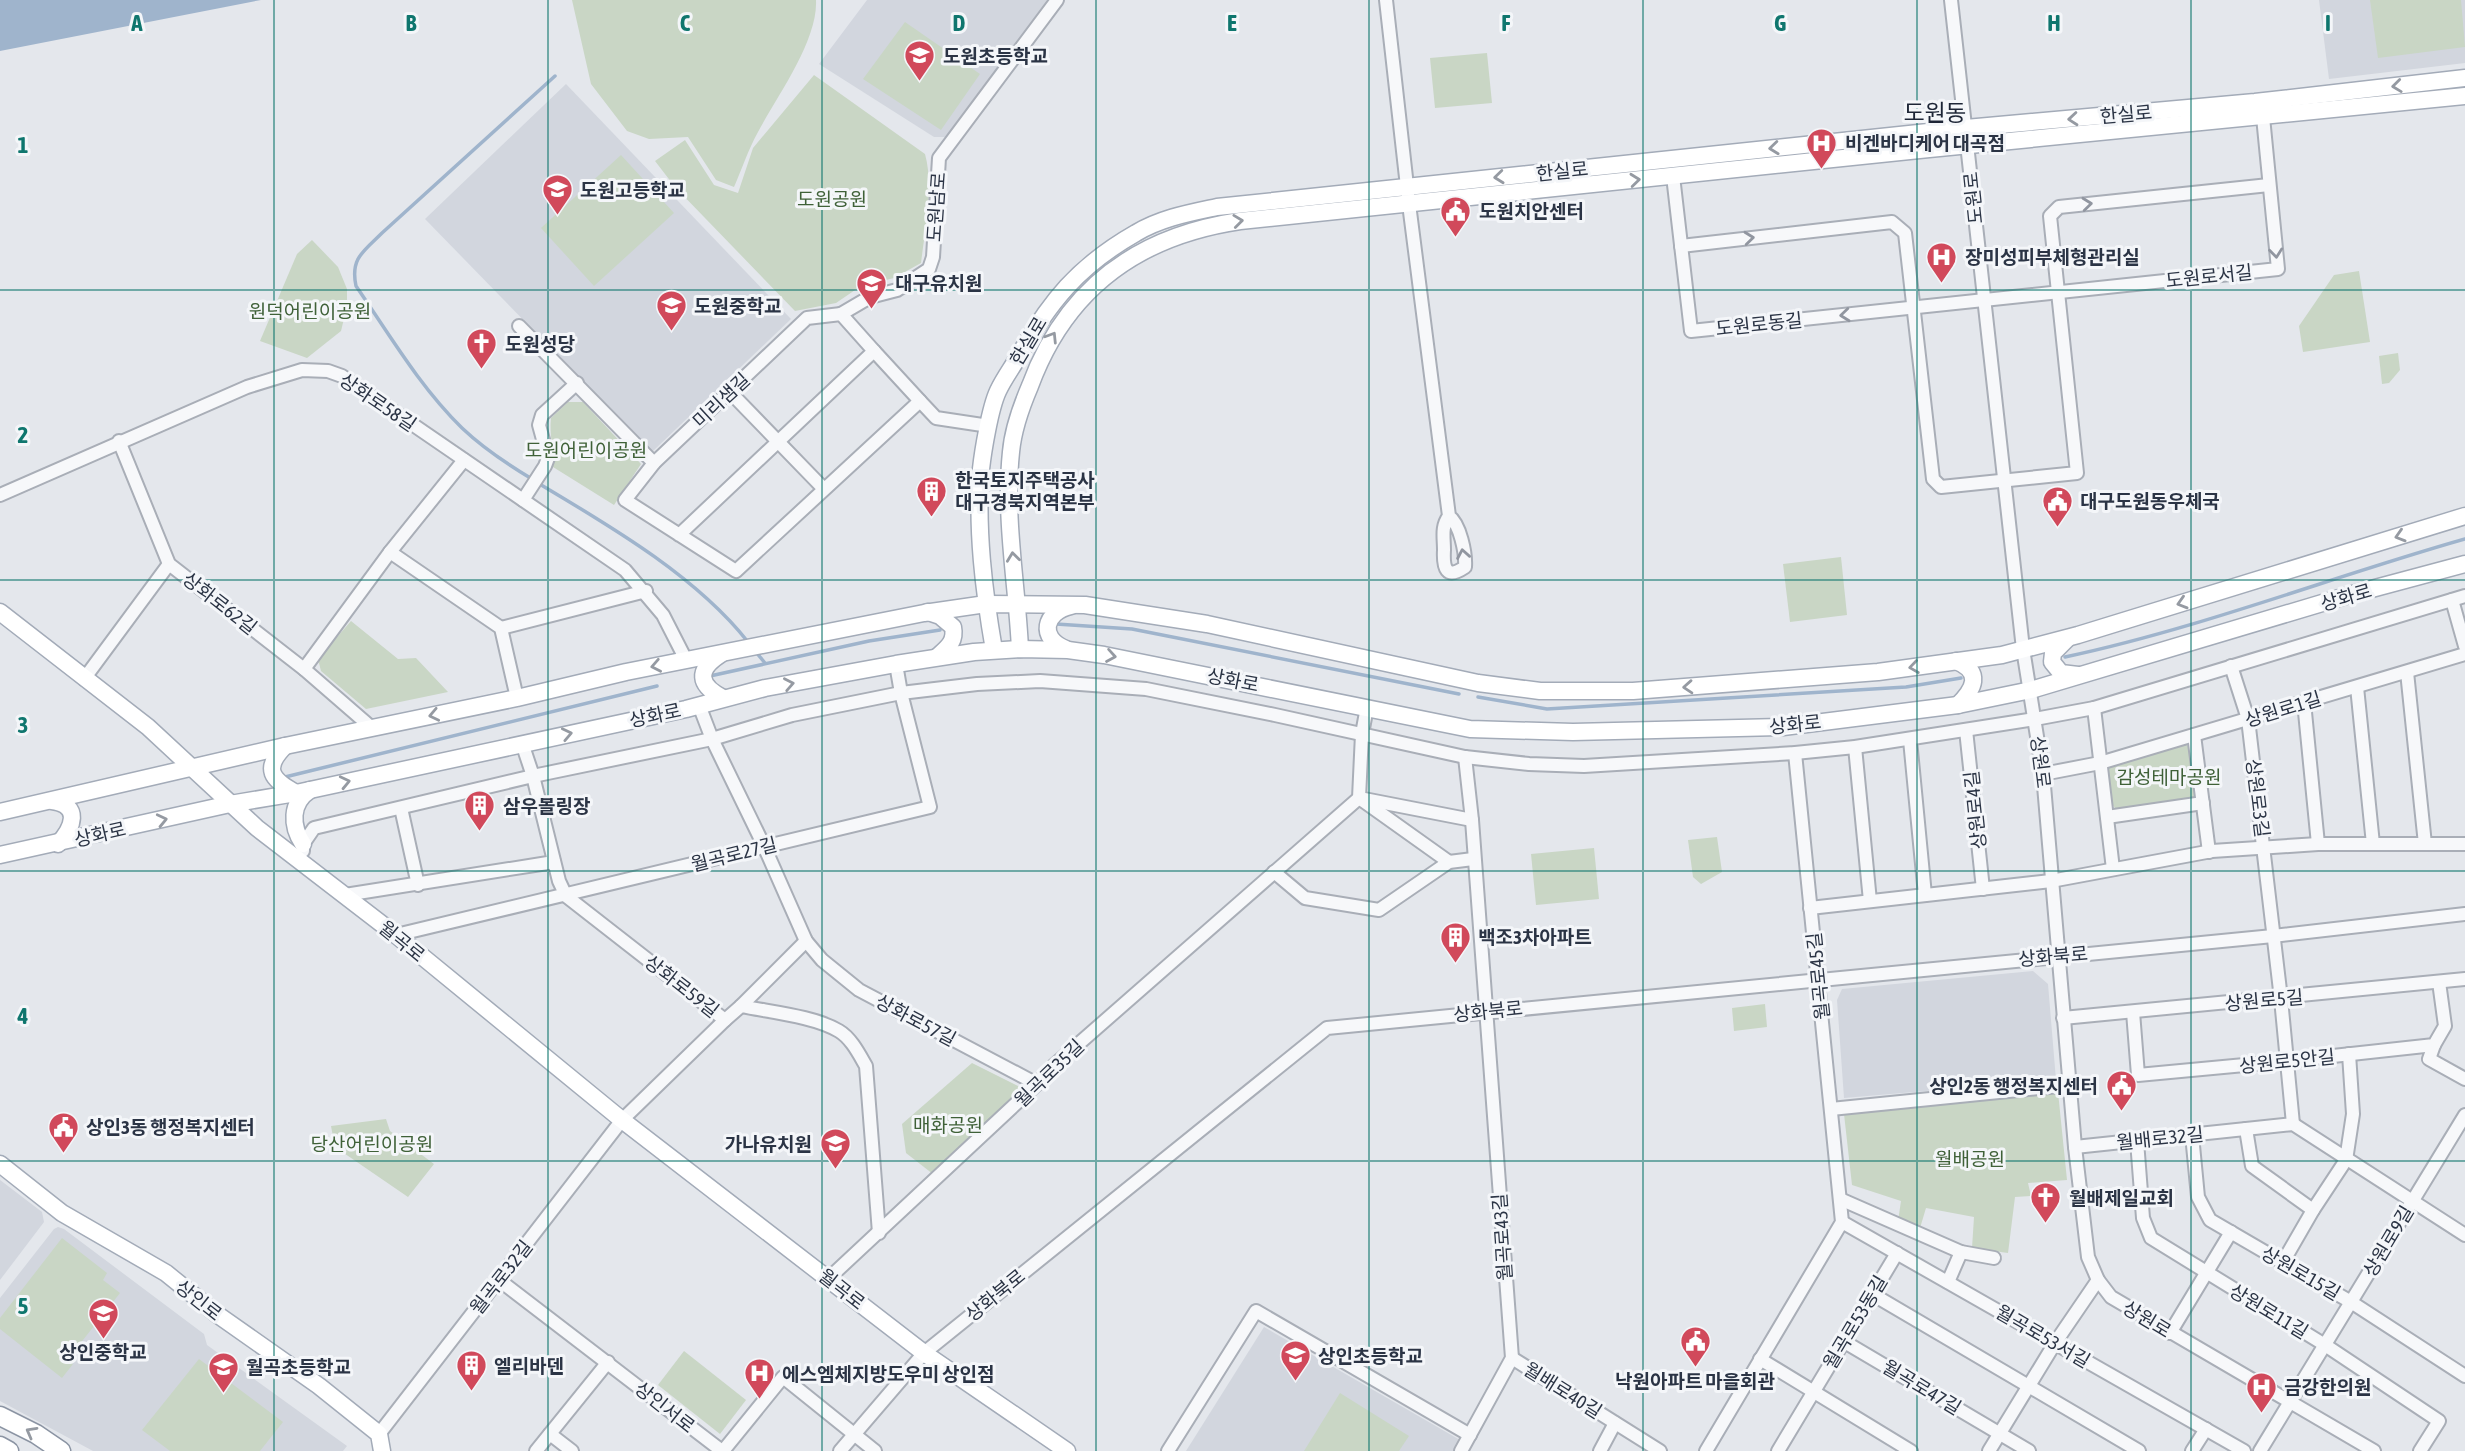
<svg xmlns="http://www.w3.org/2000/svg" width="2465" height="1451" font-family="'Asap Condensed','Noto Sans KR',sans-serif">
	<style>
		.built { fill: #d2d6de }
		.green { fill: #c9d6c5 }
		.water { fill: #9fb4cc }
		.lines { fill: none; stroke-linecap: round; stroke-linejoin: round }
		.stream { stroke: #9fb4cc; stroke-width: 3.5 }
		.minor-casing { stroke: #a9aeb7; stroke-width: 16 }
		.major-casing { stroke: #a3abb8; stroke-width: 19 }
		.highway-casing { stroke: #8b94a3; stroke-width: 21 }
		.minor { stroke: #f7f8fa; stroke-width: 12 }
		.major { stroke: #fff; stroke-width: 16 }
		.highway { stroke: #fff; stroke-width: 18 }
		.oneway { stroke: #959aa2 }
		.oneway2 { stroke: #9196a0 }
		.grid { fill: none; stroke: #0f766e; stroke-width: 2; stroke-opacity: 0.55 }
		.labels { text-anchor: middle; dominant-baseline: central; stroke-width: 6; stroke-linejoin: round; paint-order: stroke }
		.poi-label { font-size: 19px; font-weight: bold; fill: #2b3445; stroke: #f4f6f9; text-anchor: start }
		.street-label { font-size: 19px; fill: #2b3445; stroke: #f4f6f9 }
		.park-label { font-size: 19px; fill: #3f6138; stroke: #f4f6f9 }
		.quarter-label { font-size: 23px; fill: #1d2536; stroke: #f4f6f9 }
		.grid-label { font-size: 23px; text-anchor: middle; font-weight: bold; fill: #0f766e; stroke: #f4f6f9; stroke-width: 6; stroke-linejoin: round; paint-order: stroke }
	</style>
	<rect width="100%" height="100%" fill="#e4e7ec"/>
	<g class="built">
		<polygon points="867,0 1051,0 952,137 934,137 819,64"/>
		<polygon points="2319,0 2465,0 2465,63 2329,79"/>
		<polygon points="566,84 791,319 652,452 425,219"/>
		<polygon points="2033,971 2048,984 2056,1080 1844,1098 1837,1000 1842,989"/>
		<polygon points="0,1180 42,1212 44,1222 0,1280"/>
		<polygon points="58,1227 64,1229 204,1334 207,1345 347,1446 343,1451 93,1451 0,1401 0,1298 54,1229"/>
		<polygon points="1264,1327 1460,1440 1453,1451 1186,1451"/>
	</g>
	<g class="green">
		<path d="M572 0H816C818 41 777 96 758 132 748 150 742 169 734 187L716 180 688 137 649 139 627 131 591 84Z"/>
		<polygon points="2370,0 2461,0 2465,47 2378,58"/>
		<polygon points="905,22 980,74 941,130 863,79"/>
		<polygon points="1487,53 1492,103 1435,108 1430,58"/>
		<path d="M814 75 925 154C934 186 925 230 921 263L894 278 861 286 836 303 795 311 675 187 655 161 685 140 714 185 738 193 753 148Z"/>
		<polygon points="621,155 674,213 594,286 541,228"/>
		<polygon points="312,240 338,267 347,289 347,306 341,331 307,358 260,341 297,254"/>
		<polygon points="2359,271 2370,342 2303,352 2299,326 2334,275"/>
		<polygon points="2398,353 2400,370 2389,383 2382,384 2379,356"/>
		<path d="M568 402H583L641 464 614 505 553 467C554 450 549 434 551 418Z"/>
		<polygon points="1841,557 1847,615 1790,622 1783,564"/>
		<polygon points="351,621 398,659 416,658 448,692 366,709 321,671 318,659"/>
		<polygon points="2185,744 2193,749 2200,796 2195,801 2118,812 2112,804 2107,770 2113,763"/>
		<polygon points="1717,837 1722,872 1701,884 1693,877 1688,840"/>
		<polygon points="1594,848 1599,899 1536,905 1531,854"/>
		<polygon points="1765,1004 1767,1027 1734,1031 1732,1008"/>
		<polygon points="972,1063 1020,1087 1023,1097 938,1178 906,1153 902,1124"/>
		<polygon points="2058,1092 2067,1180 2028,1183 2031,1196 2015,1197 2008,1253 1972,1248 1974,1217 1926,1208 1920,1228 1898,1221 1901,1201 1852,1185 1844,1114"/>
		<polygon points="386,1119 390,1131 434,1164 408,1197 335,1147 331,1126"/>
		<polygon points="62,1238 107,1273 103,1280 120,1293 68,1359 73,1364 62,1378 0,1329 0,1318"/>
		<polygon points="684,1351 746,1400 720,1434 658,1385"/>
		<polygon points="199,1359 283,1422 260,1451 170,1451 142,1430"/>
		<polygon points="1340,1393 1409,1436 1399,1451 1304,1451"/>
	</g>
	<polygon class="water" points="0,0 261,0 0,51"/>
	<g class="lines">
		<g class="stream">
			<path d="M532 479C507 464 483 448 462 428 420 387 389 334 356 286 350 258 364 251 382 233L555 76"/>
			<path d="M538 483C610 526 696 576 748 642"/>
			<polyline points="1056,624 1132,629 1459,694"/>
			<polyline points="755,651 765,663"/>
			<path d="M2065 657C2201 628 2331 577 2465 539"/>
			<polyline points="710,676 869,641 940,630"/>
			<polyline points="1478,697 1547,709 1906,687 1961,678"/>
			<polyline points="285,777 657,686"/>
		</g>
		<defs>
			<g id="minor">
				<path d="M1386 0 1409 204 1449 516C1441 527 1444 537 1444 550 1443 568 1446 580 1465 567 1466 553 1460 524 1449 516"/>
				<polyline points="1951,0 2023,649 2043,774 2075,1147 2088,1257 2098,1280 2111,1297 2374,1451"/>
				<polyline points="1673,176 1691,331 2278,269 2263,117"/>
				<polyline points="1681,246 1892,222 1905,233 1933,479 1941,487 2077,473 2050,216 2059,207 2269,185"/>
				<polyline points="841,314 870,297 897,290 929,269 933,257 939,158 1057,0"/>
				<polyline points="519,326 654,463"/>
				<polyline points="874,351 920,401"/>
				<polyline points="730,392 824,489"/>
				<polyline points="119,441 169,564 304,669 372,728"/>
				<polyline points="0,495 247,387 302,370 328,371 342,376 625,570 663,615 686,660"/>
				<polyline points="523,500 545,466 548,458 539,425 542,415 577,383"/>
				<polyline points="679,535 874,351 841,314 807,318 654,463 625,500 736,571 920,401 936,418 989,426"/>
				<polyline points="390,552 501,628 517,698"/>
				<polyline points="2452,600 2465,646"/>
				<polyline points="501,628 646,591"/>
				<polyline points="2231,666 2248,719 2281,999 2293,1124"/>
				<polyline points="304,669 390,552 464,460"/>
				<polyline points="2407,672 2425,844"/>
				<polyline points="84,679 169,564"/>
				<polyline points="2357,687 2373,844"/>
				<polyline points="2304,702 2318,844"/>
				<polyline points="699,705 712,739 764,846 806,941 822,960 859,990 1037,1084"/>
				<polyline points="2094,708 2113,869"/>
				<polyline points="1966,730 1983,889"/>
				<polyline points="2194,735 2209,852"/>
				<polyline points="1910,740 1925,895"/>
				<path d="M522 743 533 776 559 881 566 896 725 1020 741 1006C769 1012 814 1016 839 1031 851 1038 859 1054 866 1066L879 1233"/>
				<polyline points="1855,747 1870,901"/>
				<polyline points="2043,774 2100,763 2465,654"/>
				<polyline points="1359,798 1472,820"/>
				<polyline points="1362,800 1449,862"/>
				<polyline points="401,808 418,885"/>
				<polyline points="2107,817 2203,803"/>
				<polyline points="303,851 303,844 314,828 533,776 712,739 792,715 901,693 977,684 1040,681 1146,689 1275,715 1465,757 1529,764 1584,766 1795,753 1855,747 2035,719 2094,708 2465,596"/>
				<polyline points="1274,872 1305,898 1379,910 1449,862 1473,859"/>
				<polyline points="345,895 554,862"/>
				<polyline points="1810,908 2051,881 2212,851 2318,844 2465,844"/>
				<polyline points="396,935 930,807 901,693 896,664"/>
				<polyline points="741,1006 806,941"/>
				<polyline points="2133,1012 2138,1075 2287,1061 2434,1045 2445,1026 2439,982"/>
				<polyline points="2063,1018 2465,979"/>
				<polyline points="2434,1045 2429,1059 2465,1079"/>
				<polyline points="1831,1109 2069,1085"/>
				<polyline points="2246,1129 2252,1166 2313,1210"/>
				<polyline points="2192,1135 2198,1197 2210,1220 2351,1302 2465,1376"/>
				<polyline points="2137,1141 2143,1218 2151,1238 2325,1345 2439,1421 2420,1451"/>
				<polyline points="2075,1147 2293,1124 2465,1235"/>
				<polyline points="1840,1199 1961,1252 1994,1258"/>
				<polyline points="1842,1222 2244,1451"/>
				<polyline points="2283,1262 2313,1210 2346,1160 2353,1114 2349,1054"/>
				<polyline points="828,1279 1037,1084 1051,1068 1359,798 1362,734 1367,707"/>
				<polyline points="499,1280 722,1451"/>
				<polyline points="1948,1282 1961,1252"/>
				<polyline points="1872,1294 2139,1451"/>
				<polyline points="2170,1333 2231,1232"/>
				<polyline points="1843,1341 2029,1451"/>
				<polyline points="1512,1358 1660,1451"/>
				<polyline points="1760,1359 1911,1451"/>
				<polyline points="379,1434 622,1120 725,1020"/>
				<polyline points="550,1434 572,1451"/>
				<polyline points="536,1451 608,1362"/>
				<polyline points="723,1451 783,1377 875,1451"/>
				<polyline points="840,1451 924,1353 1327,1028 2273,936 2465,914"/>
				<polyline points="1168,1451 1256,1311 1470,1435"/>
				<polyline points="1461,1451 1512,1358 1472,820 1465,757"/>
				<polyline points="1600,1451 1615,1423"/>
				<polyline points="1706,1451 1842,1222 1795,753"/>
				<polyline points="1778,1451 1897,1253"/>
				<polyline points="1989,1451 2055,1343 2098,1280"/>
				<polyline points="2192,1451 2206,1429"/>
				<polyline points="2260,1451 2465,1115"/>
			</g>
			<g id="major">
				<polyline points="0,612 148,727 257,828 396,935 622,1120 924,1353 1067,1451"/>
				<path d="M928 612 940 616 953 627C956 642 947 648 937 657"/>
				<polyline points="2067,639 2053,653 2052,662 2061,673 2078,675"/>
				<path d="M1020 649C1017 584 1004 518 1011 452 1013 429 1021 407 1030 386 1066 288 1138 236 1240 221L1929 149 2465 96"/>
				<path d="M1066 649C1038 638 1044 612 1071 606"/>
				<path d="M994 650C984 592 976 529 981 469 983 451 990 408 998 391 1003 380 1011 369 1017 359 1049 302 1078 266 1136 233 1161 218 1189 213 1217 207L1966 128 2255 102 2465 78"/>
				<path d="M721 654C696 670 698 685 723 698"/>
				<path d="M1956 661C1983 672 1974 689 1958 705"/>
				<path d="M285 746C262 769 272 780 296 793"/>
				<path d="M52 801C82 805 73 828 58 844"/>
				<polyline points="0,812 285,746 517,698 626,672 924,613 986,604 1085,605 1207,624 1478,683 1540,691 1633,691 1878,672 2002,655 2078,635 2465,516"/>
				<path d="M303 844C291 826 290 803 310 790"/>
				<polyline points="0,855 230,804 296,793 686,709 765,688 896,664 974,652 1020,649 1068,650 1104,655 1470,729 1573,732 1783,727 1958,705 2031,690 2349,595 2465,564"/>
				<polyline points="0,1164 62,1213 166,1273 218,1315 319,1386 379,1434 382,1451"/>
			</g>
			<g id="highway">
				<polyline points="0,1416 36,1434 61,1451"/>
				<polyline points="0,1446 9,1451"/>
			</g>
		</defs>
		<use href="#minor" class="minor-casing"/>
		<use href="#major" class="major-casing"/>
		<use href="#highway" class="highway-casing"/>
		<use href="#minor" class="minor"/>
		<use href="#major" class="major"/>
		<use href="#highway" class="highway"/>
	</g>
	<defs><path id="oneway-chevron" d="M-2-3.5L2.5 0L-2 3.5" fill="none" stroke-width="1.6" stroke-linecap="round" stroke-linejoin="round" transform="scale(1.75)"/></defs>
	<g class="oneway">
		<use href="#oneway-chevron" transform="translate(2397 86) rotate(173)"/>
		<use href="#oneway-chevron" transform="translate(2073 119) rotate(175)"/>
		<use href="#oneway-chevron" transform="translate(1774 148) rotate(174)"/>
		<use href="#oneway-chevron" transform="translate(1499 177) rotate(174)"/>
		<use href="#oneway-chevron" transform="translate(1635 180) rotate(-6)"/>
		<use href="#oneway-chevron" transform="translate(1238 221) rotate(-7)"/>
		<use href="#oneway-chevron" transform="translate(1052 337) rotate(-58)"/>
		<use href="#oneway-chevron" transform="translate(2400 536) rotate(163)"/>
		<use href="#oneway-chevron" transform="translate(1013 557) rotate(-97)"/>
		<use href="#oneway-chevron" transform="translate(2182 603) rotate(163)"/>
		<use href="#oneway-chevron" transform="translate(1111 656) rotate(10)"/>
		<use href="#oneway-chevron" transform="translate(656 666) rotate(169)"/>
		<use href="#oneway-chevron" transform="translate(1914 667) rotate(172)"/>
		<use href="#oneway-chevron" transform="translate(789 684) rotate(-11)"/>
		<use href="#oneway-chevron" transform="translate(1688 687) rotate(176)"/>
		<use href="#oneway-chevron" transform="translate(434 715) rotate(168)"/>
		<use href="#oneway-chevron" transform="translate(567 734) rotate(-12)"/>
		<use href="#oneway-chevron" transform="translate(345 782) rotate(-13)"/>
		<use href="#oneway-chevron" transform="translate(162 820) rotate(-13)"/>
		<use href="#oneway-chevron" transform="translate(31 1432) rotate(-151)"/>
	</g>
	<g class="oneway2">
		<use href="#oneway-chevron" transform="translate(2087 204) rotate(-6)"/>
		<use href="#oneway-chevron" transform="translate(1749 238) rotate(-6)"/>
		<use href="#oneway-chevron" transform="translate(2276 253) rotate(84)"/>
		<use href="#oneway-chevron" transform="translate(1845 315) rotate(174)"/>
		<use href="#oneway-chevron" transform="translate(1463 554) rotate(-100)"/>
	</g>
	<path class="grid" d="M274 0V1451M548 0V1451M822 0V1451M1096 0V1451M1369 0V1451M1643 0V1451M1917 0V1451M2191 0V1451M0 290H2465M0 580H2465M0 871H2465M0 1161H2465"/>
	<defs>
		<symbol id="school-pin" viewBox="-11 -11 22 30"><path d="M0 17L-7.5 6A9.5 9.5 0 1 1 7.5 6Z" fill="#d1495b" stroke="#f4f6f9"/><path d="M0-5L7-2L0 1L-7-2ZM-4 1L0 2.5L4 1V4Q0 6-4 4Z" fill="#fff"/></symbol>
		<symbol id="hospital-pin" viewBox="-11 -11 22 30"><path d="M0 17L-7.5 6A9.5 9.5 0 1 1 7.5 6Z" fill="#d1495b" stroke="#f4f6f9"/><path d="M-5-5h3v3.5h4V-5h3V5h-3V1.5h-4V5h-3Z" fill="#fff"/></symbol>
		<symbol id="civic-pin" viewBox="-11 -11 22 30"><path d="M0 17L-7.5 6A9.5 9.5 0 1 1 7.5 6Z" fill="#d1495b" stroke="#f4f6f9"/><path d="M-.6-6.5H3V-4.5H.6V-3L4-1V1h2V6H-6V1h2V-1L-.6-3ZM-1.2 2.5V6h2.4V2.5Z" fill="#fff"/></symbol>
		<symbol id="church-pin" viewBox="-11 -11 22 30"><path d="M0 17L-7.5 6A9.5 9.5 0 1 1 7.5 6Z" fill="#d1495b" stroke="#f4f6f9"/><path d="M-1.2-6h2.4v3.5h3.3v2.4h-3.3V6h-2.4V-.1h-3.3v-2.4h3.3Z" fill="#fff"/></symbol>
		<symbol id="building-pin" viewBox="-11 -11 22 30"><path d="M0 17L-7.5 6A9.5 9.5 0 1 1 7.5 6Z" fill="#d1495b" stroke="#f4f6f9"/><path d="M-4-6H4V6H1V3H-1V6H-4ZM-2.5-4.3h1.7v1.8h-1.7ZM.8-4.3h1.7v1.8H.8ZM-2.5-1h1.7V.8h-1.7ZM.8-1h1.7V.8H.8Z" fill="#fff"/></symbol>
	</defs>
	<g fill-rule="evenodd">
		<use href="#school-pin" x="902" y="38" width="35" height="47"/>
		<use href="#hospital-pin" x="1804" y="126" width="35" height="47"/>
		<use href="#school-pin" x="540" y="172" width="35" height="47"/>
		<use href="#civic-pin" x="1438" y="194" width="35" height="47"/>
		<use href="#hospital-pin" x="1924" y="240" width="35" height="47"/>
		<use href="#school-pin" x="854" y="266" width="35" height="47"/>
		<use href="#school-pin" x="654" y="288" width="35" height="47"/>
		<use href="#church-pin" x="464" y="326" width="35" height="47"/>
		<use href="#building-pin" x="914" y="474" width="35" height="47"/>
		<use href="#civic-pin" x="2040" y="484" width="35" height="47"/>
		<use href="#building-pin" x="462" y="788" width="35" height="47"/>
		<use href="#building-pin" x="1438" y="920" width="35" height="47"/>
		<use href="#civic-pin" x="2104" y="1068" width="35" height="47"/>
		<use href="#civic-pin" x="46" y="1110" width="35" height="47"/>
		<use href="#school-pin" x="818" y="1126" width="35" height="47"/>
		<use href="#church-pin" x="2028" y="1180" width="35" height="47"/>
		<use href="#school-pin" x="86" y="1296" width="35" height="47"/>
		<use href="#civic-pin" x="1678" y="1324" width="35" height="47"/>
		<use href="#school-pin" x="1278" y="1338" width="35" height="47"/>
		<use href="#building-pin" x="454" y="1348" width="35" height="47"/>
		<use href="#school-pin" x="206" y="1350" width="35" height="47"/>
		<use href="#hospital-pin" x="742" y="1356" width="35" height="47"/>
		<use href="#hospital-pin" x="2244" y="1370" width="35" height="47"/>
	</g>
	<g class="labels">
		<g class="poi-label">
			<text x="943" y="56">도원초등학교</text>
			<text x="1845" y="143">비겐바디케어 대곡점</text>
			<text x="580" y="190">도원고등학교</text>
			<text x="1479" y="211">도원치안센터</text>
			<text x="1965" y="257">장미성피부체형관리실</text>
			<text x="895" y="283">대구유치원</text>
			<text x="694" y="306">도원중학교</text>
			<text x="505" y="344">도원성당</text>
			<text x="955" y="480">한국토지주택공사<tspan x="955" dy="22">대구경북지역본부</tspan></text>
			<text x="2080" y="501">대구도원동우체국</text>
			<text x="503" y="806">삼우볼링장</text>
			<text x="1478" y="937">백조3차아파트</text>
			<text x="2098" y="1086" text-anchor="end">상인2동 행정복지센터</text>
			<text x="86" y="1127">상인3동 행정복지센터</text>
			<text x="812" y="1144" text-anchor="end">가나유치원</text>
			<text x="2069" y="1198">월배제일교회</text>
			<text x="103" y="1352" text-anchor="middle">상인중학교</text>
			<text x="1318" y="1356">상인초등학교</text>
			<text x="494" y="1366">엘리바덴</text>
			<text x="246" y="1367">월곡초등학교</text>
			<text x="782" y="1374">에스엠체지방도우미 상인점</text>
			<text x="1695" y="1381" text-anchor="middle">낙원아파트 마을회관</text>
			<text x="2284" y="1387">금강한의원</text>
		</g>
		<g class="street-label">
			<text transform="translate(2126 114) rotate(-5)">한실로</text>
			<text transform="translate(1562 171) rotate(-6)">한실로</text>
			<text transform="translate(1973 198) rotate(-96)">도원로</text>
			<text transform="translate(936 207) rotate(-86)">도원남로</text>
			<text transform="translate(2209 276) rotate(-6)">도원로서길</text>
			<text transform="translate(1759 324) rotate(-6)">도원로동길</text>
			<text transform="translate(1028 341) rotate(-59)">한실로</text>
			<text transform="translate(721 400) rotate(-43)">미리샘길</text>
			<text transform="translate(378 402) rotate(34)">상화로58길</text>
			<text transform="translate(2346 597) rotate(-16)">상화로</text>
			<text transform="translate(220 603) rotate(38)">상화로62길</text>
			<text transform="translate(1233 680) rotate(11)">상화로</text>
			<text transform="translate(2283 709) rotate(-17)">상원로1길</text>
			<text transform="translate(655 715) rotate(-12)">상화로</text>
			<text transform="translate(1795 724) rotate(-6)">상화로</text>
			<text transform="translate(2041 762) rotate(83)">상원로</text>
			<text transform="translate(2258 798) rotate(83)">상원로3길</text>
			<text transform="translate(1975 810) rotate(-96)">상원로4길</text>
			<text transform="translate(100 834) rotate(-13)">상화로</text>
			<text transform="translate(734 854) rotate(-14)">월곡로27길</text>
			<text transform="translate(402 941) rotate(39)">월곡로</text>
			<text transform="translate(2053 956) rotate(-5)">상화북로</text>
			<text transform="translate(1818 976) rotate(-96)">월곡로45길</text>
			<text transform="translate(682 986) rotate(38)">상화로59길</text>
			<text transform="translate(2264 1000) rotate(-5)">상원로5길</text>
			<text transform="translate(1488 1011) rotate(-6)">상화북로</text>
			<text transform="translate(916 1020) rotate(28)">상화로57길</text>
			<text transform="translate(2287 1061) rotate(-6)">상원로5안길</text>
			<text transform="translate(1049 1073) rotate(-44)">월곡로35길</text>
			<text transform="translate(2160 1138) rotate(-6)">월배로32길</text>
			<text transform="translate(1502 1237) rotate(-94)">월곡로43길</text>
			<text transform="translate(2388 1241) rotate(-59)">상원로9길</text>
			<text transform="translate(2301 1273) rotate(30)">상원로15길</text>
			<text transform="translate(501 1277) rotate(-52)">월곡로32길</text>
			<text transform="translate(842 1289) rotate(38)">월곡로</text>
			<text transform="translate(995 1295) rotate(-39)">상화북로</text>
			<text transform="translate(199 1300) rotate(38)">상인로</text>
			<text transform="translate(2269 1311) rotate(31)">상원로11길</text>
			<text transform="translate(2147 1319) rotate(31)">상원로</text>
			<text transform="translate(1855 1322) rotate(-59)">월곡로53동길</text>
			<text transform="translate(2043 1336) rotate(30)">월곡로53서길</text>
			<text transform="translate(1922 1387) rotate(31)">월곡로47길</text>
			<text transform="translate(1563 1390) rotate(32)">월배로40길</text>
			<text transform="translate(665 1407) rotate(38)">상인서로</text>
		</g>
		<g class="park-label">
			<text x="832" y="199">도원공원</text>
			<text x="310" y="311">원덕어린이공원</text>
			<text x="586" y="450">도원어린이공원</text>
			<text x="2169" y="777">감성테마공원</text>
			<text x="948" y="1125">매화공원</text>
			<text x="372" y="1144">당산어린이공원</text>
			<text x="1970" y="1159">월배공원</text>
		</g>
		<g class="quarter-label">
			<text x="1935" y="113">도원동</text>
		</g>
	</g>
	<g class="grid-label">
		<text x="137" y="31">A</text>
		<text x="411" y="31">B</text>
		<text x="685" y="31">C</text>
		<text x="959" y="31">D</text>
		<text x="1232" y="31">E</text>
		<text x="1506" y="31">F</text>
		<text x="1780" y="31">G</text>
		<text x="2054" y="31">H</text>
		<text x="2328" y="31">I</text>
		<text x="23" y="153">1</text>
		<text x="23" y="443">2</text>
		<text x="23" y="733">3</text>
		<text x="23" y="1024">4</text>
		<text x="23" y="1314">5</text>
	</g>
</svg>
